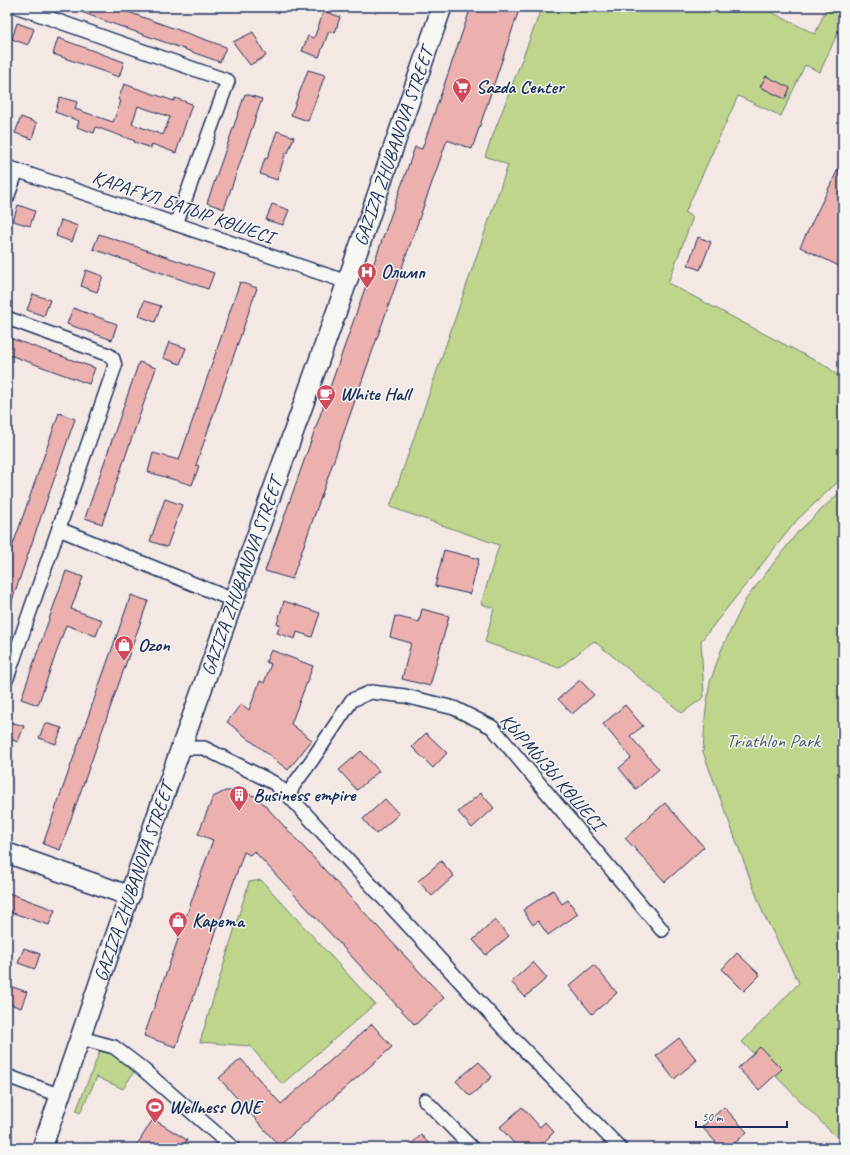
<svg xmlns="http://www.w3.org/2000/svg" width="850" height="1155" font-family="Caveat,sans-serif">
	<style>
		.built { fill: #f2d8d4 }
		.green { fill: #bfd58b; stroke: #6d8274 }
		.building { fill: #ecb1ae; stroke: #1b2f5e; fill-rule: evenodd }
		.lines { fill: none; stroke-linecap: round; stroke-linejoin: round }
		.street-casing { stroke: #1b2f5e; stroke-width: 16 }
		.secondary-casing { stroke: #1b2f5e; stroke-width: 22 }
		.street { stroke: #f6f6f2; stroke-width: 13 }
		.secondary { stroke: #f6f6f2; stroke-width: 19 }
		.labels { text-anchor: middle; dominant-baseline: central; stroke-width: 3; stroke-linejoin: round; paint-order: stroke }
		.poi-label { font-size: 19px; font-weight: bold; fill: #1b2f5e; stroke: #f6f6f2; text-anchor: start }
		.street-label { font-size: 19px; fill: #1b2f5e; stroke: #f6f6f2 }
		.park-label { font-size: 19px; fill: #445869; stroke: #f6f6f2 }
	</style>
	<rect width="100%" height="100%" fill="#f4e8e4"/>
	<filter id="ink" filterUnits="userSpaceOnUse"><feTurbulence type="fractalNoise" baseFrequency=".025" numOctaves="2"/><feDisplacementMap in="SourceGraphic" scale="8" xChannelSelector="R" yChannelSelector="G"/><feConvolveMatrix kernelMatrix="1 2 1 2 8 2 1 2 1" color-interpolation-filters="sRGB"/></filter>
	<g filter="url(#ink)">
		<polygon class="built" points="86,1141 99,1146 102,1148 83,1148"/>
		<g class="green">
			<polygon points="542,7 761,7 815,34 827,7 843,7 843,21 820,72 805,65 781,116 738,96 685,213 693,217 668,283 829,368 843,380 843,477 797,520 701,641 704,697 682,713 594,641 559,668 485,642 494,608 481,604 499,545 390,507 508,165 485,156"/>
			<polygon points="843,489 843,1144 742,1042 799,983 763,913 703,752 705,717 710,682 722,648 746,599 797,533"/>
			<polygon points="261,880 375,1004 282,1084 250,1046 200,1042 249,882"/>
			<polygon points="100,1051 120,1056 135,1070 123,1089 97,1077 80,1113 76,1111"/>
		</g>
		<g class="building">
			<polygon points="71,7 114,7 226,47 220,62 97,18 71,8"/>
			<polygon points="471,7 520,7 472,149 447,140 292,579 265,571 415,147 422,149"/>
			<polygon points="324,11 340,17 335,33 329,31 319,57 302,51 308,36 314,38"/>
			<polygon points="17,23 34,29 28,45 12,39"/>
			<polygon points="253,32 266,56 250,65 233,42"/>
			<polygon points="58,38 124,62 119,77 53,54"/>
			<polygon points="308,70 325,75 308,121 291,115"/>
			<polygon points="766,76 790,88 785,99 760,87"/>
			<path d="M124 84 174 101 175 98 192 104 176 153 152 144 151 148 134 142 135 141 96 127 94 133 77 127 79 121 55 112 60 97 77 102 75 109 113 122 121 101 118 100ZM138 106 170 117 163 135 132 124Z"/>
			<polygon points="245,94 262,99 224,209 207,203"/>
			<polygon points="21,117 37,123 32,139 15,133"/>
			<polygon points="277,131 294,137 288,153 286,152 277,180 260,174 265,158 267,159"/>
			<polygon points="843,159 843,268 800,247"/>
			<polygon points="272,204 289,210 283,225 266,220"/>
			<polygon points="18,205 35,211 30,226 13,221"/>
			<polygon points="61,220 78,226 72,242 56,236"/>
			<polygon points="99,234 214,273 208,289 93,249"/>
			<polygon points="698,237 711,242 700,270 688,265"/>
			<polygon points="86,270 103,276 97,292 81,286"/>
			<polygon points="240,282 257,288 196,465 199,466 192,485 148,472 153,453 179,460"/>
			<polygon points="33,294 50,300 44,316 27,310"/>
			<polygon points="144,301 161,306 155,322 139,316"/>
			<polygon points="73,308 117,324 112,340 67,324"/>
			<polygon points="7,337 95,368 89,384 7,354"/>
			<polygon points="169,342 186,348 180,364 163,358"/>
			<polygon points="139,362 156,368 102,524 85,518"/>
			<polygon points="59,413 75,419 8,612 7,611 7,562"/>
			<polygon points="165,499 182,505 167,547 150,541"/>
			<polygon points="444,550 479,559 470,594 435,586"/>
			<polygon points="66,571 83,577 71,609 102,620 96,636 66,625 38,705 21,699"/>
			<polygon points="131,595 148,601 60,850 43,844"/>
			<polygon points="284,601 320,613 312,637 297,632 295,639 277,633 280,625 277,624"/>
			<polygon points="422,609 449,616 430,686 402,679 411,643 390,637 395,616 419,622"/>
			<polygon points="271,650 313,666 291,724 312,740 288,770 227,722 241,704 249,710 260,681 264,683 271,664 266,662"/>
			<polygon points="580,680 594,695 572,714 558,699"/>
			<polygon points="625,705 643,726 630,736 659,769 636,789 619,768 631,758 603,724"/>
			<polygon points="7,721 24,726 18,742 7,738"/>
			<polygon points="45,723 62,728 56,744 39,738"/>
			<polygon points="426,733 447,753 433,768 412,747"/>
			<polygon points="361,751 379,771 357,790 339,770"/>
			<polygon points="225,791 240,791 257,797 444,998 415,1025 254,851 250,855 244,852 176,1047 144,1036 213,840 198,834 213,797"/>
			<polygon points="481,793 494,808 472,828 458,812"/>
			<polygon points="385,799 399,814 376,834 363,819"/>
			<polygon points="665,803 704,847 665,882 625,838"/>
			<polygon points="441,861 454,876 432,896 418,881"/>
			<polygon points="553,890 562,904 568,900 578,914 548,935 538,921 533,925 523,910"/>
			<polygon points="9,893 55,910 49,925 7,911 7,899"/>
			<polygon points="495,920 509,936 486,955 473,940"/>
			<polygon points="24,948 40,954 35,969 18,963"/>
			<polygon points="737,953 760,975 744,991 722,969"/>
			<polygon points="533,962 547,978 525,997 511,982"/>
			<polygon points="594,965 617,993 592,1014 569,986"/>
			<polygon points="10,986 27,992 21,1008 7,1003 7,995"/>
			<polygon points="372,1024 392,1047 279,1146 219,1078 241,1059 281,1104"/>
			<polygon points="679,1038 697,1060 674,1079 656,1056"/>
			<polygon points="760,1047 782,1069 759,1090 738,1068"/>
			<polygon points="479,1062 492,1077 470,1096 456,1081"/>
			<polygon points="522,1107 540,1127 545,1122 554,1132 538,1148 518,1148 500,1127"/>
			<polygon points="724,1107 747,1132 729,1148 721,1148 702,1127"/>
			<polygon points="153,1119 187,1140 182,1148 135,1148"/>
			<polygon points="421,1135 433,1148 407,1148"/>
		</g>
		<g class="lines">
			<defs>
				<g id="street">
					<polyline points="18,7 228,81 176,224"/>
					<polyline points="7,167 347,282"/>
					<polyline points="7,198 17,170"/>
					<polyline points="7,318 109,355 113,359 115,366 7,678"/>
					<polyline points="59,529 233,600"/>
					<polyline points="181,748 204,748 274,783 289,796 505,1030 620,1148"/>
					<polyline points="289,796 293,786 312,760 352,700 371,692 405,696 454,708 492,727 662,930"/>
					<polyline points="81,1038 114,1047 139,1066 233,1148"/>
					<polyline points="7,1076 61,1096"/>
					<polyline points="425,1100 472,1148"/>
				</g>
				<g id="secondary">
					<polyline points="7,853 130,896"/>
					<path id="s1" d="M42 1148 161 804 347 282 442 7"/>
				</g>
			</defs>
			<use href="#street" class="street-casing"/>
			<use href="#secondary" class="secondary-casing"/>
			<use href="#street" class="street"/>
			<use href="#secondary" class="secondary"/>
		</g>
	</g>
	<defs>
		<symbol id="supermarket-pin" viewBox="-11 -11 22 30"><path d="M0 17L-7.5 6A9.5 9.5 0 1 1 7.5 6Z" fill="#d1495b" stroke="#f6f6f2"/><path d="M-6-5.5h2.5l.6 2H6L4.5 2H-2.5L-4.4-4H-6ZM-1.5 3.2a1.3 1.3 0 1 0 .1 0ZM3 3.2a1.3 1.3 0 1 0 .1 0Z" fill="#fff"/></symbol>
		<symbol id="hospital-pin" viewBox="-11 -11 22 30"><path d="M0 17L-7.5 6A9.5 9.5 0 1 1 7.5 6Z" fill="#d1495b" stroke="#f6f6f2"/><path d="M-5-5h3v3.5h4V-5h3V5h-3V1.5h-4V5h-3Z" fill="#fff"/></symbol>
		<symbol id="cafe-pin" viewBox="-11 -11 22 30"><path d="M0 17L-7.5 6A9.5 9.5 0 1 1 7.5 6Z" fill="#d1495b" stroke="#f6f6f2"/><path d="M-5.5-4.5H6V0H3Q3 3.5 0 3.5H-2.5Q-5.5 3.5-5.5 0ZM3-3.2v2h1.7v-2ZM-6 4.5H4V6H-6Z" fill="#fff"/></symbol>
		<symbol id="shop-pin" viewBox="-11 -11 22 30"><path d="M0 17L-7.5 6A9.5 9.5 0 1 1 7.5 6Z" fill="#d1495b" stroke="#f6f6f2"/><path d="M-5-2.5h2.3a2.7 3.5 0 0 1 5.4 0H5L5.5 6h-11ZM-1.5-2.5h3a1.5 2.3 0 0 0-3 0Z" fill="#fff"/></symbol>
		<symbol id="building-pin" viewBox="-11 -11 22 30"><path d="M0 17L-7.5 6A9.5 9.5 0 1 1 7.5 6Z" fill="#d1495b" stroke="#f6f6f2"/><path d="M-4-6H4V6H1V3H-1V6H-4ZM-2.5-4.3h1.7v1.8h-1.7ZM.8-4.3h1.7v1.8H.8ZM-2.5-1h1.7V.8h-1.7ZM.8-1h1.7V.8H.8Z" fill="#fff"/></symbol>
		<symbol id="stadium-pin" viewBox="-11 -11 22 30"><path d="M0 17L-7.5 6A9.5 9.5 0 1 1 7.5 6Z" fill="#d1495b" stroke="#f6f6f2"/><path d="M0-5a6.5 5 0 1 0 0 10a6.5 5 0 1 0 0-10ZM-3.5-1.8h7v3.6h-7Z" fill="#fff"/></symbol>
	</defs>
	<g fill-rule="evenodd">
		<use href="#supermarket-pin" x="451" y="76" width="22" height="30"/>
		<use href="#hospital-pin" x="356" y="261" width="22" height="30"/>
		<use href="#cafe-pin" x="315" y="383" width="22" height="30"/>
		<use href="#shop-pin" x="113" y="634" width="22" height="30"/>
		<use href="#building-pin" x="228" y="784" width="22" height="30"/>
		<use href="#shop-pin" x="167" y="910" width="22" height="30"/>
		<use href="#stadium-pin" x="144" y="1096" width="22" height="30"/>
	</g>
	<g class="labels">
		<g class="poi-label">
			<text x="476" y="87">Sazda Center</text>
			<text x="381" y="272">Олимп</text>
			<text x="340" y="394">White Hall</text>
			<text x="138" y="645">Ozon</text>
			<text x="253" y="795">Business empire</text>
			<text x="192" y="921">Карета</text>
			<text x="169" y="1107">Wellness ONE</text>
		</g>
		<g class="street-label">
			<text stroke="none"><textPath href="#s1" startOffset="1061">GAZIZA ZHUBANOVA STREET</textPath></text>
			<text transform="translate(183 207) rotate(19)">ҚАРАҒҰЛ БАТЫР КӨШЕСІ</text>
			<text stroke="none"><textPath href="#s1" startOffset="605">GAZIZA ZHUBANOVA STREET</textPath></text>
			<text transform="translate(552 772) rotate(49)">ҚЫРМЫЗЫ КӨШЕСІ</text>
			<text stroke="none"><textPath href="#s1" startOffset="281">GAZIZA ZHUBANOVA STREET</textPath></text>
		</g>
		<g class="park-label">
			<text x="773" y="741">Triathlon Park</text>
		</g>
	</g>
	<rect width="850" height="1155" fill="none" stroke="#f6f6f2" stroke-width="24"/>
	<rect x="12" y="12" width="826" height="1131" fill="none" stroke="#1b2f5e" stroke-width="1.5" filter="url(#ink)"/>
	<path d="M696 1121v6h91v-6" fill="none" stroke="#1b2f5e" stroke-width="2"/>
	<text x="702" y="1121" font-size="12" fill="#1b2f5e" stroke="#f6f6f2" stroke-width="3" paint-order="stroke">50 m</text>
</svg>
